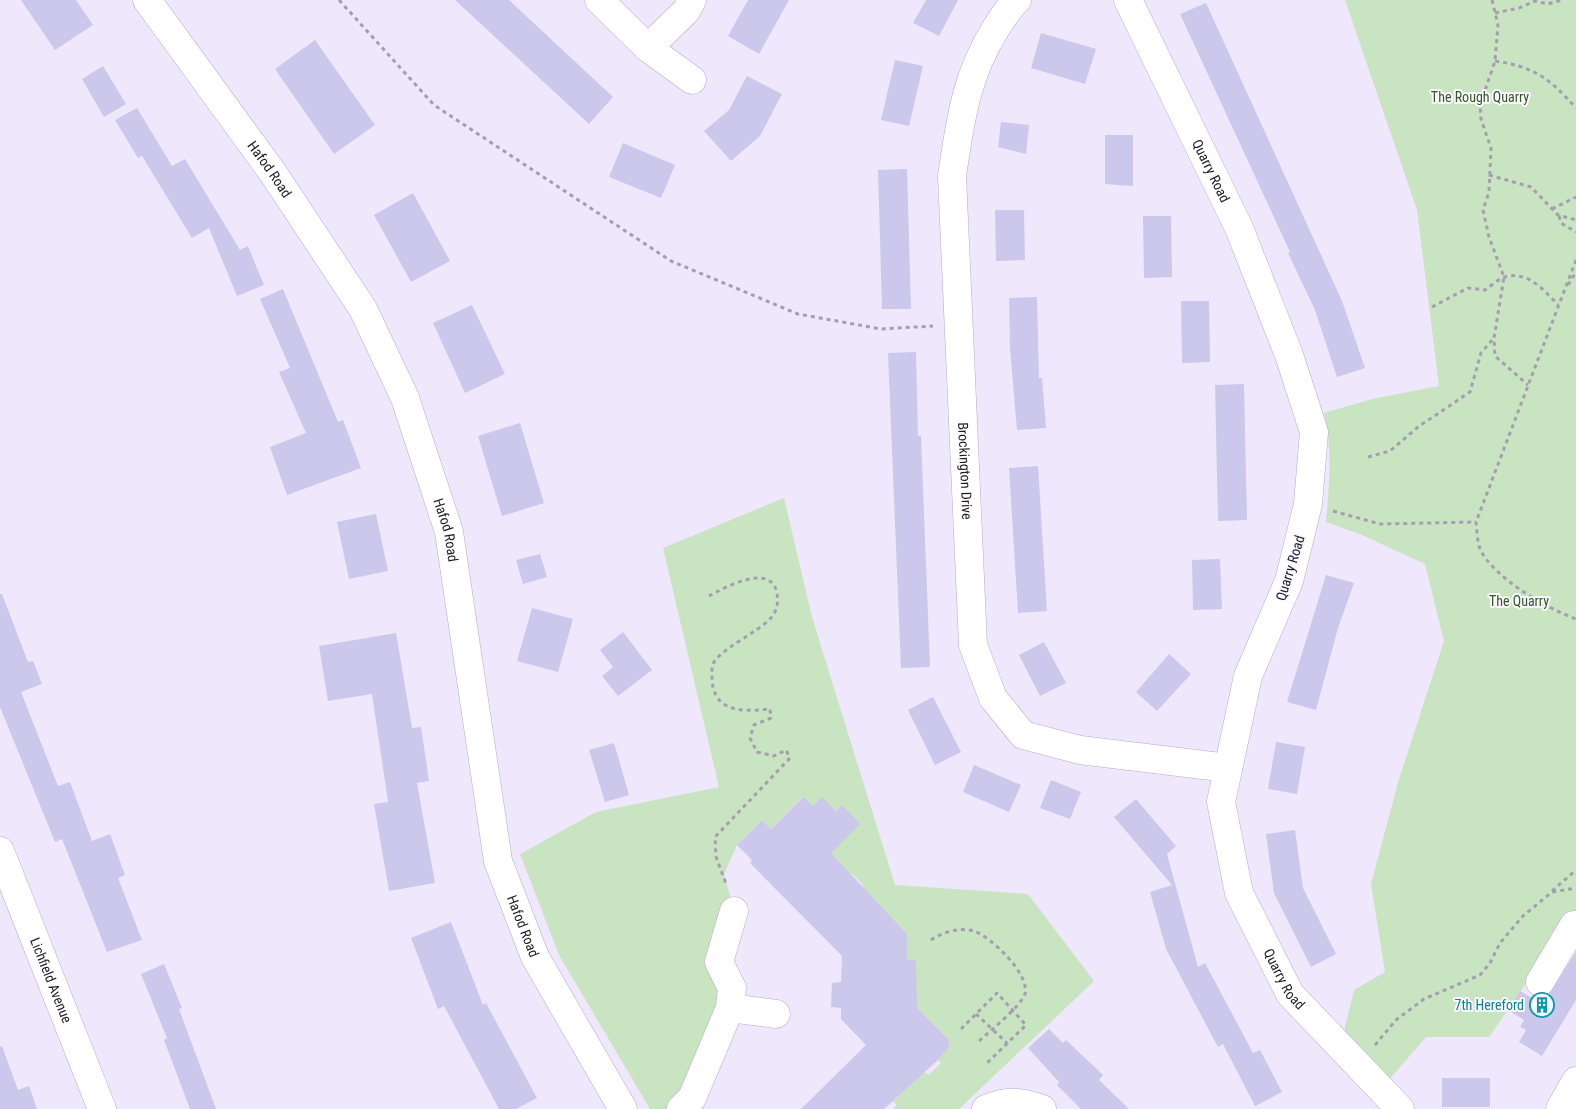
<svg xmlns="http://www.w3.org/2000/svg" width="1576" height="1109" font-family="'Roboto Condensed',sans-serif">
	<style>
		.green { fill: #c9e4c1 }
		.building { fill: #ccc8eb }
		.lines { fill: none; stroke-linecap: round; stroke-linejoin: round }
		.minor-casing { stroke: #b7aacb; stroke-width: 29 }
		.path { stroke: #a59eb0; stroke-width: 3; stroke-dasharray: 4 4; stroke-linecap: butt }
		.minor { stroke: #fff; stroke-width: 28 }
		.labels { text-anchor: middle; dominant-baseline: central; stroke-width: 4; stroke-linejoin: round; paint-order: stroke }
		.park-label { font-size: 14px; fill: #325925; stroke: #faf7ff }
		.street-label { font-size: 14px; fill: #1e1925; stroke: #faf7ff }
		.culture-label { font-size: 14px; fill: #0d838f; stroke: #faf7ff; text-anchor: end }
	</style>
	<rect width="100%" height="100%" fill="#efe7fc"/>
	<g class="green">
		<path d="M1345 0H1576V911L1489 1037H1426L1381 1089 1340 1048 1354 990 1385 972 1371 884 1399 779 1444 641 1425 564 1362 535 1326 522C1329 485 1333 450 1324 413L1372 399 1439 386 1417 210Z"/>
		<polygon points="784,498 812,617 895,885 1028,894 1094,981 959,1109 893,1109 897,1105 893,1101 924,1072 929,1075 941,1063 937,1059 949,1047 948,1045 950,1041 928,1019 924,1022 913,1010 916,960 907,960 907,934 862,888 863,885 851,873 849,875 829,854 842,806 836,811 822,798 813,806 802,797 771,829 762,820 737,845 724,874 734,911 732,988 692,1098 705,1109 650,1109 559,955 520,854 596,812 719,787 663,548"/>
	</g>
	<g class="building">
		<polygon points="21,0 76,0 93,25 55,50"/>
		<polygon points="455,0 509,0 613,97 589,124"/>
		<polygon points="748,0 789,0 759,54 728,36"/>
		<polygon points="926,0 958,0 939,36 913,23"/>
		<polygon points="1206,3 1342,301 1365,368 1337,377 1315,310 1288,253 1290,252 1180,14"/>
		<polygon points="1041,33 1096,49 1085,84 1031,68"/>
		<polygon points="315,40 375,125 334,154 275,69"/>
		<polygon points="895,60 923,66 909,126 881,120"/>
		<polygon points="103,66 126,104 104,117 82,79"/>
		<polygon points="747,76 782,94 760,136 731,161 704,131 729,110"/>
		<polygon points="137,108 172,166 185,159 240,250 248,246 264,285 237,296 209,228 192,238 142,156 138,158 115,120"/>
		<polygon points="1001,122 1029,125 1026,154 998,147"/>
		<polygon points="1105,135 1133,135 1133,186 1105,184"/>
		<polygon points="623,143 675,165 661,198 609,177"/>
		<polygon points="907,169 911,309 882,309 878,170"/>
		<polygon points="413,193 450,261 411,282 374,215"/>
		<polygon points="995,210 1024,210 1025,260 996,261"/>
		<polygon points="1143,216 1171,216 1172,277 1144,278"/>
		<polygon points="283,289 338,422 343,420 361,468 287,495 270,447 306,433 279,372 290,368 260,299"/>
		<polygon points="1037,297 1039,378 1042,378 1046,428 1017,430 1010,348 1009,298"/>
		<polygon points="1181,301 1209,301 1210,362 1182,363"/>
		<polygon points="472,305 505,374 465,393 433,323"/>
		<polygon points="916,352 918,436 921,436 930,667 901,668 888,353"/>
		<polygon points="1244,384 1247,520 1218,521 1215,385"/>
		<polygon points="520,423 544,503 502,516 478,436"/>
		<polygon points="1038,466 1047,611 1018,613 1009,468"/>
		<polygon points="376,514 388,571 349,579 337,522"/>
		<polygon points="540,554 547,577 523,584 516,560"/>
		<polygon points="1220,559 1222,609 1193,610 1192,560"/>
		<polygon points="1326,575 1354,583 1338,628 1316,710 1287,702"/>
		<polygon points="0,594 2,594 28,662 33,661 42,684 21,692 58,786 70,782 92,841 110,834 125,875 118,878 142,940 107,952 62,839 55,842 0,707"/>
		<polygon points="532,608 573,619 558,672 517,661"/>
		<polygon points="623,632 652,670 618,696 602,676 613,667 600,650"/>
		<polygon points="396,633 412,728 421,727 429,781 417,783 435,883 389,891 374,804 388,802 372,694 328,701 319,646"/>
		<polygon points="1044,642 1066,683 1040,696 1019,655"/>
		<polygon points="1169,654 1191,674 1157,711 1136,692"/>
		<polygon points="933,697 961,752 935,765 908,710"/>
		<polygon points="1276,742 1305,747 1297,794 1268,789"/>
		<polygon points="614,743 629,795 605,802 589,750"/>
		<polygon points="974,765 1021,785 1009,812 963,792"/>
		<polygon points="1051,780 1081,792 1070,819 1040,808"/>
		<polygon points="803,797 813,806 822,797 836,811 842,805 860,824 831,853 907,934 907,960 916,960 917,1008 950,1041 948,1045 949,1047 938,1060 884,1109 801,1109 866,1045 841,1019 841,1008 831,1007 832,983 841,982 842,956 750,863 752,860 737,845 762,820 771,829"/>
		<polygon points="1136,799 1176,846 1167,854 1198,967 1205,963 1253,1053 1260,1050 1282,1092 1255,1106 1223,1044 1218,1047 1166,949 1150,892 1172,885 1114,817"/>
		<polygon points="1295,830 1303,888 1336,954 1311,967 1274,893 1266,834"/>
		<polygon points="451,922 483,1005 486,1003 537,1098 516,1109 499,1109 444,1006 438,1009 411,938"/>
		<polygon points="1576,952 1576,1000 1542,1056 1519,1042 1526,1030 1520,1027 1524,1020 1508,1010 1520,991 1537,1001 1539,997 1548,995"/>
		<polygon points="164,964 182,1008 179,1009 216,1109 190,1109 164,1040 167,1038 141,974"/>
		<polygon points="1049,1029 1063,1043 1066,1040 1103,1075 1099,1080 1129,1109 1081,1109 1057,1085 1059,1082 1028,1048"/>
		<polygon points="2,1046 18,1090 29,1086 37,1109 0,1109 0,1047"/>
		<rect x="1442" y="1078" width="48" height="29"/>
	</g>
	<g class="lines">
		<defs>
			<g id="minor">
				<path id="s1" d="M147 0 273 173 363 309 405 398 449 532 498 861 535 957 623 1109"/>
				<polyline points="599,0 648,48 692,80"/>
				<path id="s2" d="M1017 0C1008 8 1003 18 996 28 966 75 960 122 952 176L973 645 993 698 1023 735 1080 750 1228 768"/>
				<path id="s3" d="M1128 0 1239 228 1289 355 1314 432 1308 504 1289 581 1248 676 1221 802 1239 893 1290 994 1400 1109"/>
				<polyline points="648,48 686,11 692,0"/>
				<path id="s4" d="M0 851 102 1109"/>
				<polyline points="1540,982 1574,925 1576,926"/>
				<polyline points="730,1008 776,1014"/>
				<polyline points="681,1109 692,1098 730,1008 732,988 719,962 734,911"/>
				<path d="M986 1109C1009 1100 1020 1101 1042 1109"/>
				<polyline points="1560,1109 1576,1081"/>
			</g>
		</defs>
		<use href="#minor" class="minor-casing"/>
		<g class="path">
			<polyline points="339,0 434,105 671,261 798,314 881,329 933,326"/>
			<polyline points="1492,0 1498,25 1495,61 1480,105 1481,119 1491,148 1489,192 1483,210 1489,237 1504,277 1494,338 1495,356 1528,385"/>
			<polyline points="1495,13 1519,8 1535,1 1548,4 1562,0"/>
			<path d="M1495 61C1535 67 1549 78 1576 108"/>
			<polyline points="1489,175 1531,187 1558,215 1576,220"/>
			<polyline points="1552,209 1576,197"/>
			<polyline points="1559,216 1561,223 1576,232"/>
			<path d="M1576 260 1476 522C1477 530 1477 541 1480 549 1494 578 1546 608 1576 619"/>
			<polyline points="1568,285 1576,272"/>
			<path d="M1432 307 1468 288 1485 290C1491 286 1498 279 1505 277 1527 270 1545 291 1558 305"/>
			<polyline points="1368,457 1390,451 1418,427 1470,392 1481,353 1493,339"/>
			<polyline points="1333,511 1380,524 1476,522"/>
			<path d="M709 596C724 588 772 561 777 594 779 603 776 613 770 619 758 632 720 649 713 664 711 670 712 681 713 687 719 714 748 711 770 709L771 718 754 725 750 738 757 752 774 756 786 750 790 758 715 837 716 857 727 886"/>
			<polyline points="1552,891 1576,870"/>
			<path d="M931 940C943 932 959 927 974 931 991 937 1030 974 1025 994 1021 1006 990 1031 979 1041"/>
			<polyline points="976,1014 1007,1043"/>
			<polyline points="961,1029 997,993 1026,1025 986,1064"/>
			<polyline points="1375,1045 1396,1020 1424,999 1480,975 1490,963 1500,943 1523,916 1552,892 1576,888"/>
		</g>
		<use href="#minor" class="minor"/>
	</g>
	<defs>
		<symbol id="building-ring" viewBox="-11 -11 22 22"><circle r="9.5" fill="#faf7ff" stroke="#0f9aa8" stroke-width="1.5"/><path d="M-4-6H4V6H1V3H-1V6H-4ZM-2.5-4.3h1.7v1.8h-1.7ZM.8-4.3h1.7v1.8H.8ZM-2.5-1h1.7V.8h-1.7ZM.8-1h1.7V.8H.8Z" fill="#0f9aa8"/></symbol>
	</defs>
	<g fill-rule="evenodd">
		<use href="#building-ring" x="1528" y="991" width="28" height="28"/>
	</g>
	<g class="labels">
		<g class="park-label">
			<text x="1480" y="97">The Rough Quarry</text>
			<text x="1519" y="601">The Quarry</text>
		</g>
		<g class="street-label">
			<text stroke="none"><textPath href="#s1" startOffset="209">Hafod Road</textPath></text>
			<text stroke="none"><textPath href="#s3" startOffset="190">Quarry Road</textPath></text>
			<text stroke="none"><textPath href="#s2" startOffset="486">Brockington Drive</textPath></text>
			<text stroke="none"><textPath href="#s1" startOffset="614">Hafod Road</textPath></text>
			<text transform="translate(1290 568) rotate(-73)">Quarry Road</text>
			<text stroke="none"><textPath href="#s1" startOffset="1019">Hafod Road</textPath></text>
			<text stroke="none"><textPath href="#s3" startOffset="1045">Quarry Road</textPath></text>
			<text stroke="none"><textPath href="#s4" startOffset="139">Lichfield Avenue</textPath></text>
		</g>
		<g class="culture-label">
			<text x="1524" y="1005">7th Hereford</text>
		</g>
	</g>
</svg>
